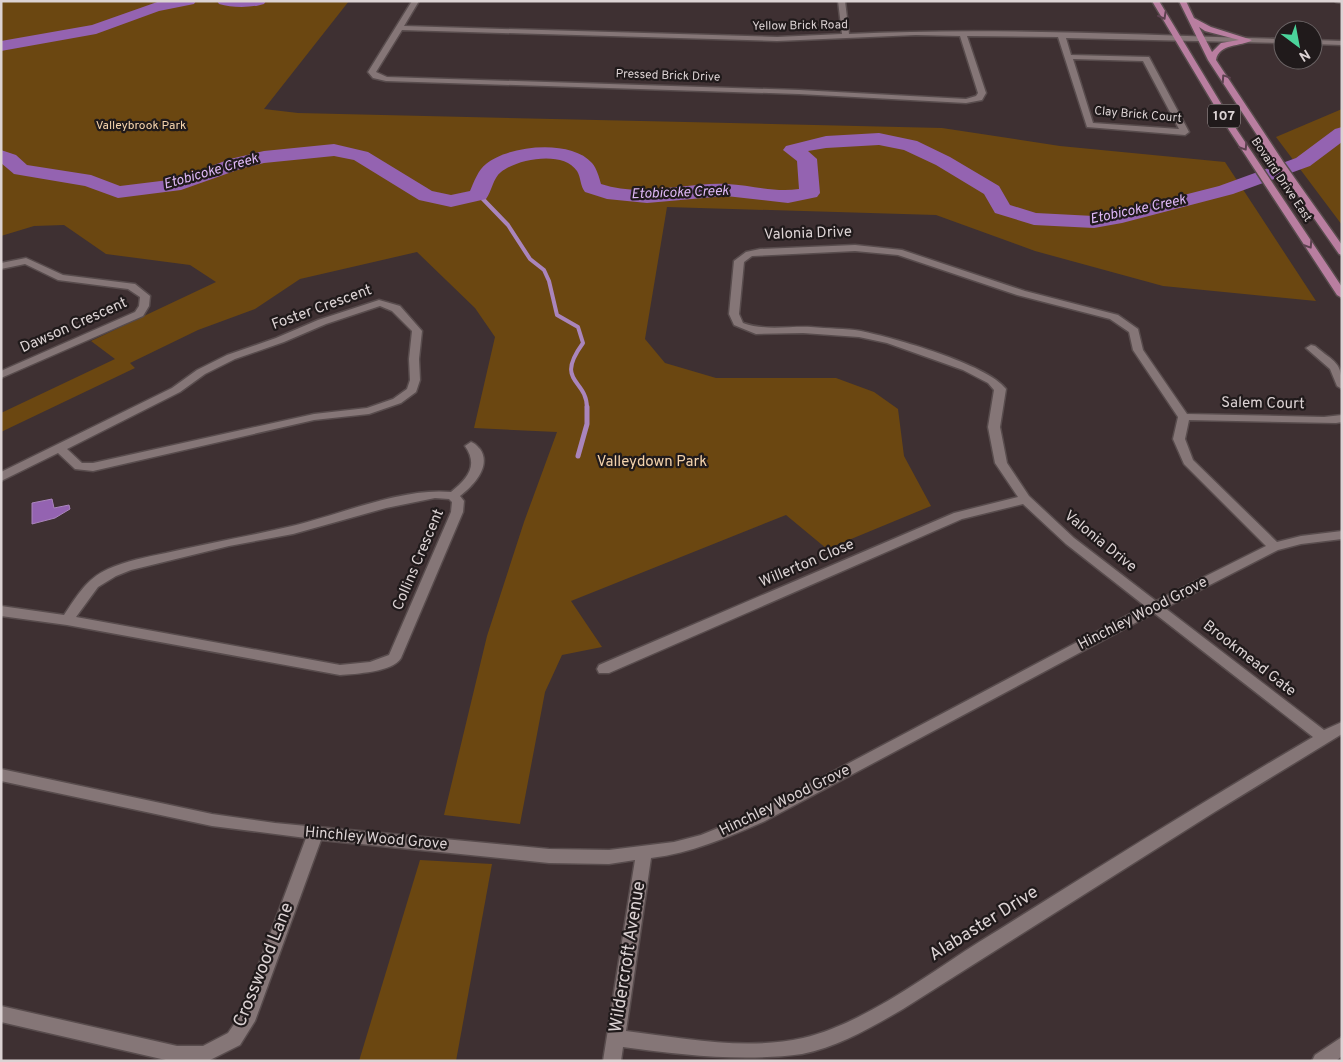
<svg xmlns="http://www.w3.org/2000/svg" width="1343" height="1062" font-family="Overpass,sans-serif">
	<style>
		.green { fill: #6b4711 }
		.water { fill: #9463b1; stroke: #aa85bc }
		.lines { fill: none; stroke-linecap: round; stroke-linejoin: round }
		.stream-far1 { stroke: #aa85bc; stroke-width: 4 }
		.stream { stroke: #aa85bc; stroke-width: 5 }
		.river { fill: #9463b1; fill-rule: evenodd }
		.minor-casing { stroke: #584c4d; stroke-width: 3 }
		.major-casing { stroke: #584c4d; stroke-width: 3 }
		.minor { fill: #857677; fill-rule: evenodd }
		.major { fill: #b97ea0; fill-rule: evenodd }
		.oneway { stroke: #5d4250 }
		.labels { text-anchor: middle; dominant-baseline: central; stroke-width: 4.5; stroke-linejoin: round; paint-order: stroke }
		.far-street-label { font-size: 12px; fill: #dcd3d4; stroke: #201a1b }
		.far-park-label { font-size: 12px; fill: #f5d4ad; stroke: #201a1b }
		.shield { fill: #201a1b; stroke: #a49c9c; stroke-width: 1 }
		.shield-label { font-size: 14px; font-weight: bold; fill: #dcd3d4 }
		.far-water-label { font-size: 14px; font-style: italic; fill: #deb8f6; stroke: #201a1b }
		.street-label { font-size: 15px; fill: #dcd3d4; stroke: #201a1b }
		.park-label { font-size: 15px; fill: #f5d4ad; stroke: #201a1b }
		.near-street-label { font-size: 18px; fill: #dcd3d4; stroke: #201a1b }
	</style>
	<rect width="100%" height="100%" fill="#3e3032"/>
	<g class="green">
		<polygon points="1,1 349,1 264,109 298,113 942,128 1060,146 1225,162 1316,301 1163,286 1035,251 936,215 667,207 645,339 665,363 716,378 836,378 874,392 898,409 904,456 931,506 827,549 786,515 571,601 602,647 562,655 545,692 520,824 444,815 487,636 524,522 557,432 474,428 495,337 475,308 417,252 300,279 255,309 198,330 130,363 135,368 1,432 1,413 115,359 91,341 216,282 190,265 106,254 64,225 34,226 1,236"/>
		<polygon points="1342,109 1342,225 1276,137"/>
		<polygon points="420,860 492,864 456,1061 359,1061"/>
	</g>
	<polygon class="water" points="52,499 54,508 69,505 70,509 55,518 32,524 32,503"/>
	<g class="lines">
		<path class="stream-far1" d="M479 195 508 225 530 259 544 270 549 281 557 315 578 327 583 343C554 383 587 378 587 408"/>
		<polyline class="stream" points="578,456 587,424 587,407"/>
		<g class="river">
			<polygon points="160,1 196,1 194,4 159,11 96,34 1,51 1,41 92,25"/>
			<path d="M217 1H266L264 4C251 8 232 8 219 4Z"/>
			<path d="M1342 127V142L1310 166 1233 194 1122 223 1094 228 1034 225 995 213 984 194 936 165 904 150 879 145 826 148 808 151 817 159 820 193 817 197 788 203 726 196 647 203 607 199 585 192C580 186 581 177 577 171 563 150 517 159 501 172 493 178 492 191 486 199L451 207 419 200 354 160 334 156 264 163 243 168 181 190 118 198 85 186 14 174 1 163V150L16 155 27 165 91 175 120 186 177 179 230 159 264 151 334 144 368 152 432 191 451 195 470 191C474 182 478 170 486 164 509 145 571 139 592 163 597 169 599 177 601 184 643 198 685 182 727 184 751 185 775 193 799 189L797 161 783 150 786 146 826 136 879 133 917 141 950 157 999 186 1010 205 1036 213 1094 216 1121 211 1219 186 1296 158 1335 129Z"/>
		</g>
		<defs>
			<g id="minor">
				<path d="M412 1H419L404 26 777 37 842 34 838 1H845L849 34C994 27 1139 35 1283 39V43L1066 38 1071 55 1149 57 1189 132 1185 135 1087 127 1058 37 967 36 986 93 982 100 966 103 799 94 386 81 373 78 368 72ZM402 30 777 41 916 35 960 36 978 93 976 96 966 99 799 90 387 77 376 72ZM1073 59 1143 61 1179 129 1093 123Z"/>
				<polygon points="1335,1 1342,1 1342,3 1336,2"/>
				<polygon points="1313,40 1342,41 1342,45 1313,44"/>
				<path d="M855 245 902 250 1025 291 1118 315 1138 329 1143 350 1187 414 1324 417 1342 415V422L1336 423 1189 420 1185 439 1193 460 1277 542 1301 536 1342 531V539L1301 544 1278 550 1165 608 1324 730 1342 722V734L1213 813 903 1009C872 1027 838 1047 802 1054 743 1062 682 1055 623 1047L621 1061H603L635 860 609 864 549 863 321 840 255 1021 240 1045 208 1061H170L1 1022V1006L177 1046H203L228 1033 239 1017 306 838 212 826 1 781V769L212 814 275 823 549 849 609 850 674 842 701 835 755 813 1145 606 1066 544 1023 504 962 519 609 673H599L597 669 599 665 954 513 1018 497 995 463 988 427 994 390 988 383 963 370 887 343 859 337 803 333 756 334 734 325 729 314 734 261 746 252 760 249ZM855 251 898 255 1017 295 1110 319 1129 332 1133 350 1178 417 1173 439 1184 464 1266 546 1156 601 1074 538 1029 496 1007 463 1000 427 1006 389C987 364 894 338 861 331 845 328 828 329 811 327 788 326 765 331 743 323L739 314 744 262 752 256ZM1154 613 1313 737C1200 803 1090 873 979 942 927 975 863 1024 803 1038 745 1051 683 1038 626 1031L651 858C692 853 728 837 765 821Z"/>
				<polygon points="26,258 63,275 135,284 150,296 149,306 143,316 1,378 1,371 135,312 139,306 140,297 128,289 58,280 25,264 1,269 1,263"/>
				<path d="M379 300 400 306 422 331 419 359 420 380 416 392 401 403 369 414 314 420 93 471 75 469 58 453 1 481V472L172 388 197 370 227 355 276 338 318 320ZM380 306 392 311 412 331 409 359 410 380 407 389 393 399 367 408 314 414 93 463H82L67 449 180 392 205 374 235 359 284 342 326 324Z"/>
				<path d="M1311 345 1315 346C1335 363 1342 361 1342 389L1337 386 1330 369 1306 348Z"/>
				<path d="M471 442C476 444 477 446 480 449 492 466 473 486 460 496L464 501 463 512 401 658C393 672 355 674 340 675L67 625 1 616V606L64 615C77 596 86 579 108 569 126 561 146 557 166 553 208 543 250 536 292 526 339 515 403 487 451 492 467 479 479 466 465 446ZM435 498 449 499 452 502 451 512 389 655 370 662 340 665 76 617 98 587 116 576 131 570 229 546 293 534 386 508Z"/>
				<polygon points="1342,1037 1342,1056 1336,1061 1312,1061 1315,1055"/>
			</g>
			<g id="major">
				<polygon points="1152,1 1159,1 1237,130 1342,287 1342,298 1337,295 1229,130"/>
				<path d="M1179 1H1186L1194 18 1211 27 1252 40C1241 47 1219 43 1216 60L1284 163 1342 245V255L1339 254 1276 164 1208 60ZM1199 27 1205 31 1239 40 1221 43 1212 52Z"/>
			</g>
		</defs>
		<use href="#minor" class="minor-casing"/>
		<use href="#major" class="major-casing"/>
		<use href="#minor" class="minor"/>
		<use href="#major" class="major"/>
	</g>
	<defs><path id="oneway-chevron" d="M-2-3.5L2.5 0L-2 3.5" fill="none" stroke-width="1.6" stroke-linecap="round" stroke-linejoin="round" transform="scale(1.25)"/></defs>
	<g class="oneway">
		<use href="#oneway-chevron" transform="translate(1163 16) rotate(61)"/>
		<use href="#oneway-chevron" transform="translate(1225 78) rotate(-124)"/>
		<use href="#oneway-chevron" transform="translate(1244 147) rotate(57)"/>
		<use href="#oneway-chevron" transform="translate(1309 245) rotate(57)"/>
	</g>
	<g class="labels">
		<g class="far-street-label">
			<text transform="translate(800 26) rotate(-1)">Yellow Brick Road</text>
			<text transform="translate(668 76) rotate(2)">Pressed Brick Drive</text>
			<text transform="translate(1138 115) rotate(5)">Clay Brick Court</text>
			<text transform="translate(1281 180) rotate(56)">Bovaird Drive East</text>
		</g>
		<g class="far-park-label">
			<text x="141" y="126">Valleybrook Park</text>
		</g>
		<rect class="shield" x="1208" y="104.5" width="32" height="23" rx="4"/>
		<g class="shield-label">
			<text x="1224" y="116">107</text>
		</g>
		<g class="far-water-label">
			<text transform="translate(211 172) rotate(-16)">Etobicoke Creek</text>
			<text transform="translate(680 193) rotate(-2)">Etobicoke Creek</text>
			<text transform="translate(1138 210) rotate(-12)">Etobicoke Creek</text>
		</g>
		<g class="street-label">
			<text transform="translate(808 234) rotate(-2)">Valonia Drive</text>
			<text transform="translate(322 308) rotate(-20)">Foster Crescent</text>
			<text transform="translate(74 326) rotate(-24)">Dawson Crescent</text>
			<text transform="translate(1263 404) rotate(1)">Salem Court</text>
			<text transform="translate(1100 542) rotate(39)">Valonia Drive</text>
			<text transform="translate(419 560) rotate(-67)">Collins Crescent</text>
			<text transform="translate(807 564) rotate(-23)">Willerton Close</text>
			<text transform="translate(1143 614) rotate(-27)">Hinchley Wood Grove</text>
			<text transform="translate(1249 659) rotate(38)">Brookmead Gate</text>
			<text transform="translate(785 801) rotate(-26)">Hinchley Wood Grove</text>
			<text transform="translate(376 839) rotate(5)">Hinchley Wood Grove</text>
		</g>
		<g class="park-label">
			<text x="652" y="462">Valleydown Park</text>
		</g>
		<g class="near-street-label">
			<text transform="translate(984 924) rotate(-32)">Alabaster Drive</text>
			<text transform="translate(628 957) rotate(-81)">Wildercroft Avenue</text>
			<text transform="translate(264 965) rotate(-68)">Crosswood Lane</text>
		</g>
	</g>
	<rect width="1343" height="1062" fill="none" stroke="#dcd3d4" stroke-width="5"/>
	<g transform="translate(1298 45) rotate(148)"><circle r="24" fill="#201a1b" stroke="#6b6465"/>
	<path d="M0-4L9 19L0 12L-9 19Z" fill="#4bd49b"/>
	<text y="-8" font-size="14" font-weight="bold" text-anchor="middle" fill="#dcd3d4">N</text>
	</g>
</svg>
